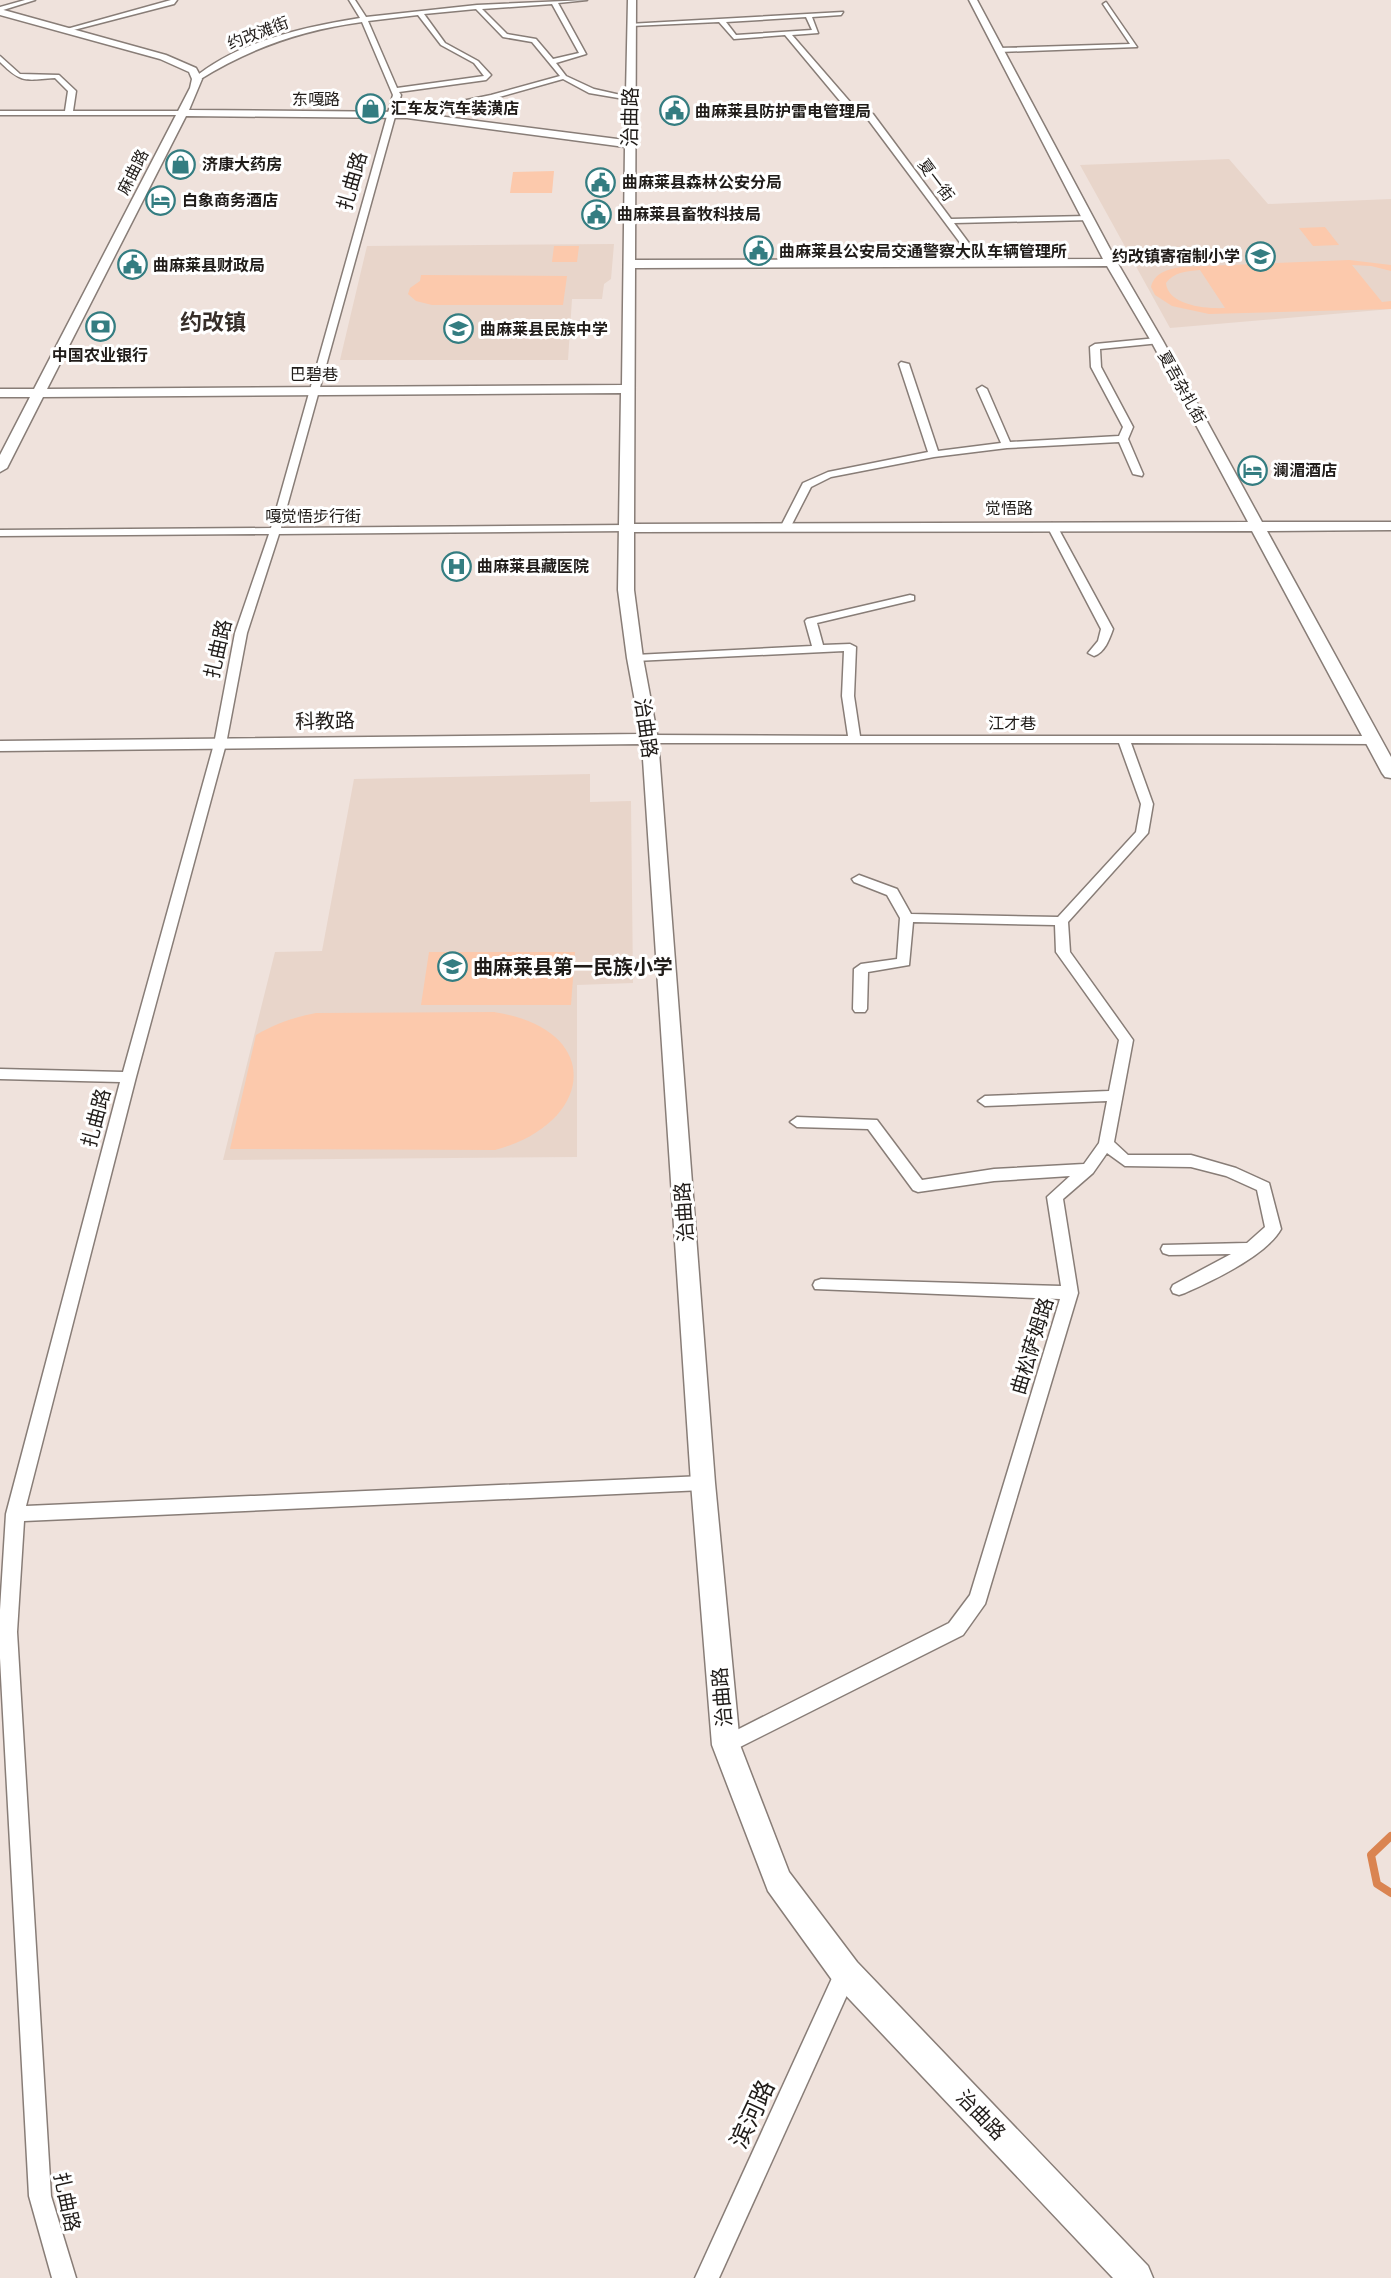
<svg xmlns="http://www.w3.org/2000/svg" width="1391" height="2278" font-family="Arial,'Noto Sans SC',sans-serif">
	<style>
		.built { fill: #e8d5ca }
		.green { fill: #fcc9ac; fill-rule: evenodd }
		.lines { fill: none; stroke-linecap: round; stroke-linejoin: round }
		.stream { stroke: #da8451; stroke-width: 8 }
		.street-casing { stroke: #887d77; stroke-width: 3 }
		.secondary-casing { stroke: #887d77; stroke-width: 3 }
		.street { fill: #fff; fill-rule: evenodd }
		.secondary { fill: #fff; fill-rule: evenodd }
		.labels { text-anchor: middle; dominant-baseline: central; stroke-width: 6; stroke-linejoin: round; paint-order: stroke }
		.far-street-label { font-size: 16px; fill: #201c19; stroke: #fff }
		.far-poi-label { font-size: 16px; font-weight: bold; fill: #201c19; stroke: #fff; text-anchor: start }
		.street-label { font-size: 20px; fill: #201c19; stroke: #fff }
		.poi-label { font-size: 20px; font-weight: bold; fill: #201c19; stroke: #fff; text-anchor: start }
		.far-district-label { font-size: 22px; font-weight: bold; fill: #372e29; stroke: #fff }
		.near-street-label { font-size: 24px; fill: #201c19; stroke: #fff }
	</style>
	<rect width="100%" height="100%" fill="#efe2dc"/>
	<g class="built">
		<polygon points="1229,159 1268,204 1391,199 1391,309 1170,328 1080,165"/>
		<polygon points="614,244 611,279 604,284 602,299 572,299 568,360 340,360 367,246"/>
		<polygon points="590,774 590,802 631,801 633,983 577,985 577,1157 223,1160 275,952 322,951 354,779"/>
	</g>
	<g class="green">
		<polygon points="554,171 552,193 510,193 513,172"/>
		<polygon points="1325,227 1339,245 1313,246 1299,228"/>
		<polygon points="554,246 579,246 577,262 552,262"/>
		<path d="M1349 260 1391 265V271L1371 266 1352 265 1382 302 1391 301V309L1209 314 1172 306 1155 295 1151 287C1154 273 1168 269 1181 267ZM1200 270 1225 308C1208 309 1168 306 1166 283 1174 272 1187 271 1200 270Z"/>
		<polygon points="421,275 567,276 563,305 432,305 416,301 408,294 410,288 420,281"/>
		<polygon points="429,952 575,952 571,1005 421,1005"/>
		<path d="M494 1012C605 1029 595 1123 495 1150L230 1149 256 1035C275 1024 294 1017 316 1013Z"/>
	</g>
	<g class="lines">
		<polyline class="stream" points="1391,1836 1371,1855 1377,1884 1391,1893"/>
		<defs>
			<g id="street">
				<polygon points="25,0 35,0 0,11 0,7"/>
				<polygon points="171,0 177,0 174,4 66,32 63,30"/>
				<path d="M349 0H355L366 17 477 5 587 0 558 3 586 54 556 63 566 76 594 89 634 98 630 100 589 93 563 79 492 99 404 117V113L491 95 560 76 532 42 503 37 476 9 424 14 445 43 478 61 491 75 486 80 399 92 401 95 281 528 627 525 632 528 627 531 279 534 247 633 226 744 136 1077 26 1506 703 1476 709 1478 712 1483 709 1488 703 1490 24 1521 17 1632 51 2196 76 2278H52L29 2196 0 1658V1610L6 1514 120 1082 0 1079V1069L123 1072 214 744 235 633 269 534 0 536V530L271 528 393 95 362 22C302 30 250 48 199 80L193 79C238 41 304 27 360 18ZM552 4 579 53 553 59 536 39 507 34 482 9ZM418 15 441 45 474 63 484 76 397 88 368 21Z"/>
				<polygon points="1106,2 1137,47 999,52 996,50 999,48 1130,44 1103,4"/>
				<path d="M843 12 841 15 812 17 818 33 792 35 851 103 873 114 951 219 1088 216 1092 218 1091 220 954 223 983 262 976 264 867 118 845 107 785 35 734 39 719 22 631 26 628 24ZM806 17 812 30 736 35 726 22Z"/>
				<path d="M0 56 20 74 59 75 76 91 73 111H182L186 113 182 115H0V111H65L68 91 55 78C26 80 22 84 0 62Z"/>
				<polygon points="1157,338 1161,341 1160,343 1100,349 1101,367 1133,427 1128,439 1143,474 1142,476 1133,474 1119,442 1007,448 934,457 831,477 811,487 790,528 781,526 803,483 828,472 928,452 899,364 901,362 909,364 938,451 1001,443 977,389 982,386 987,389 1010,442 1119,436 1123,427 1091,367 1090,347 1095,344"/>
				<path d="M1052 523 1057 526 1113 629C1109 640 1105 652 1094 656L1088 653 1098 641 1101 629 1047 526Z"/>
				<path d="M910 595 914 596V600L817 623 823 645 850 644 856 647 854 696 860 736H1374L1380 740 1374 744 1131 743 1153 804 1148 833 1068 922 1070 952 1133 1040 1114 1142 1128 1155H1191L1236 1168 1269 1183 1281 1229C1266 1256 1212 1281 1185 1293L1179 1295 1173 1293 1171 1289 1173 1285 1231 1254 1169 1255 1163 1253 1161 1249 1163 1245 1247 1243 1265 1227 1257 1190 1226 1176 1191 1167 1125 1166 1107 1153 1093 1173 1063 1199 1078 1293 985 1604 963 1635 726 1754 719 1751 716 1745 719 1739 949 1623 970 1595 1060 1299 815 1289 813 1285 815 1281 821 1279 1061 1286 1047 1197 1070 1176 994 1181 918 1192 913 1190 868 1129 797 1127 790 1122 797 1117 877 1120 922 1180 994 1169 1084 1164 1099 1143 1107 1101 985 1106 978 1101 985 1096 1109 1091 1119 1040 1056 952 1055 925 913 922 909 965 868 972 867 1009 865 1012H855L853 1009 854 969 861 964 897 959 900 918 887 895 854 882 852 879 859 875 897 889 911 914 1058 917 1136 832 1141 804 1119 743H650L644 739 650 735 848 736 842 696 844 651 635 661 629 658 635 655 812 646 805 621 807 619Z"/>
				<polygon points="846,1962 854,1965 857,1973 719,2278 695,2278 838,1965"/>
			</g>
			<path id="secondary" d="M628 0H636L635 260 1103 259 969 0H977L1117 262 1163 341 1262 522H1391V530L1267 531 1391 757V778L1385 777 1382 773 1252 531 634 532V590L643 658 658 739 715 1483 740 1745 789 1872 857 1962 1148 2266 1153 2278H1113L835 1984 768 1891 712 1745 691 1483 642 744 0 751V741L641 734 627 658 618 590 621 393 43 397 7 468 0 472V455L30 397H0V389H34L190 88 192 79 189 72 160 59 0 15V9L166 55 196 68 202 79 189 110 407 112 625 140ZM186 116 407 118 625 147 622 385 47 389ZM1107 266 1151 341 1248 522 634 524 635 268Z"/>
		</defs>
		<use href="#street" class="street-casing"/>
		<use href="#secondary" class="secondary-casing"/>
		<use href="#street" class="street"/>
		<use href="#secondary" class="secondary"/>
	</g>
	<defs>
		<symbol id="shop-ring" viewBox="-11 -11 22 22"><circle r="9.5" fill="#fff" stroke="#347d81" stroke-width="1.5"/><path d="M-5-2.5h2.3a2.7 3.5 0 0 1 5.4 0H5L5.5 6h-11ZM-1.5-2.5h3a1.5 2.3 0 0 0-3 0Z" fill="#347d81"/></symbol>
		<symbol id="civic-ring" viewBox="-11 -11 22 22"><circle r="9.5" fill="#fff" stroke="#347d81" stroke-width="1.5"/><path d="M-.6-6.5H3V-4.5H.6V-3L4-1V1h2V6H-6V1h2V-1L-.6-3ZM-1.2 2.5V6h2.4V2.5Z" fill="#347d81"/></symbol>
		<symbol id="hotel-ring" viewBox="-11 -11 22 22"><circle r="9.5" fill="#fff" stroke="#347d81" stroke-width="1.5"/><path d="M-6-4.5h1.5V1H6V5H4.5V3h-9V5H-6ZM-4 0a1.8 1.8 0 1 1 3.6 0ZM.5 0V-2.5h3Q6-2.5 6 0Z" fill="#347d81"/></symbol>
		<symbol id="school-ring" viewBox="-11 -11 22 22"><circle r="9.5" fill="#fff" stroke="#347d81" stroke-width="1.5"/><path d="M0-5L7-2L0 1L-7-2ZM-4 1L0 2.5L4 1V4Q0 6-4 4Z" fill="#347d81"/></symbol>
		<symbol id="bank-ring" viewBox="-11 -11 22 22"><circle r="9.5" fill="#fff" stroke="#347d81" stroke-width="1.5"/><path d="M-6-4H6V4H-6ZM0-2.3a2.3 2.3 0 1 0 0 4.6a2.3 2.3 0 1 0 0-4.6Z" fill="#347d81"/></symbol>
		<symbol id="hospital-ring" viewBox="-11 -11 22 22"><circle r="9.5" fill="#fff" stroke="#347d81" stroke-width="1.5"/><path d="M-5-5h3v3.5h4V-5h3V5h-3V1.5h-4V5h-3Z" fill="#347d81"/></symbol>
	</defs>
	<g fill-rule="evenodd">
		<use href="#shop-ring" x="354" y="92" width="33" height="33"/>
		<use href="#civic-ring" x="658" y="94" width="33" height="33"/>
		<use href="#shop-ring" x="164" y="148" width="33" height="33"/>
		<use href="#civic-ring" x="584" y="166" width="33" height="33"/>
		<use href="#hotel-ring" x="144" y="184" width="33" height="33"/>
		<use href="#civic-ring" x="580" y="198" width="33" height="33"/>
		<use href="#civic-ring" x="742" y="234" width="33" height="33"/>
		<use href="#school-ring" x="1244" y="240" width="33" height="33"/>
		<use href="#civic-ring" x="116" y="248" width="33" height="33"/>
		<use href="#bank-ring" x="84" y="310" width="33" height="33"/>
		<use href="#school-ring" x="442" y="312" width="33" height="33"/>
		<use href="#hotel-ring" x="1236" y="454" width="33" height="33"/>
		<use href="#hospital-ring" x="440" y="550" width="33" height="33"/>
		<use href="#school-ring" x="436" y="950" width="33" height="33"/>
	</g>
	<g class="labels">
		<g class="far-street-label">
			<text transform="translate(258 33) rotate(-21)">约改滩街</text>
			<text x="316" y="99">东嘎路</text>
			<text transform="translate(133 172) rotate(-63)">麻曲路</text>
			<text transform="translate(936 180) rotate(53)">夏一街</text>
			<text x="314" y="374">巴碧巷</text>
			<text transform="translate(1182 387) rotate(61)">夏吾杂扎街</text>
			<text x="1009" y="508">觉悟路</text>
			<text x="313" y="516">嘎觉悟步行街</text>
			<text x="1012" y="723">江才巷</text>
		</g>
		<g class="far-poi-label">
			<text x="391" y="108">汇车友汽车装潢店</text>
			<text x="695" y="111">曲麻莱县防护雷电管理局</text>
			<text x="202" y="164">济康大药房</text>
			<text x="622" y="182">曲麻莱县森林公安分局</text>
			<text x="182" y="200">白象商务酒店</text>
			<text x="617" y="214">曲麻莱县畜牧科技局</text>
			<text x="779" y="251">曲麻莱县公安局交通警察大队车辆管理所</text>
			<text x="1240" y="256" text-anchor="end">约改镇寄宿制小学</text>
			<text x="153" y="265">曲麻莱县财政局</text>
			<text x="480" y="329">曲麻莱县民族中学</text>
			<text x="100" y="355" text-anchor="middle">中国农业银行</text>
			<text x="1273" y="470">澜湄酒店</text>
			<text x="477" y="566">曲麻莱县藏医院</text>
		</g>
		<g class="street-label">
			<text transform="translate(630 117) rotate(-89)">治曲路</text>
			<text transform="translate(352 181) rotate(-74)">扎曲路</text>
			<text transform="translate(218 649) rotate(-77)">扎曲路</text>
			<text transform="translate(325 721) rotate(-1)">科教路</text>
			<text transform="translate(646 728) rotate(82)">治曲路</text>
			<text transform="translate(96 1118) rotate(-75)">扎曲路</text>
			<text transform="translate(684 1212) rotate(-94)">治曲路</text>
			<text transform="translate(1032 1346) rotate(-73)">曲松萨姆路</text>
			<text transform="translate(722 1697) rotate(-95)">治曲路</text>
			<text transform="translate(981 2115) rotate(46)">治曲路</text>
			<text transform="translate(67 2202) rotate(78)">扎曲路</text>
		</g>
		<g class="poi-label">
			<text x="473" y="967">曲麻莱县第一民族小学</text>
		</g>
		<g class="far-district-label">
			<text x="213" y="322">约改镇</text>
		</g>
		<g class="near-street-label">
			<text transform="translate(752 2114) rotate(-65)">滨河路</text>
		</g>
	</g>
</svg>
